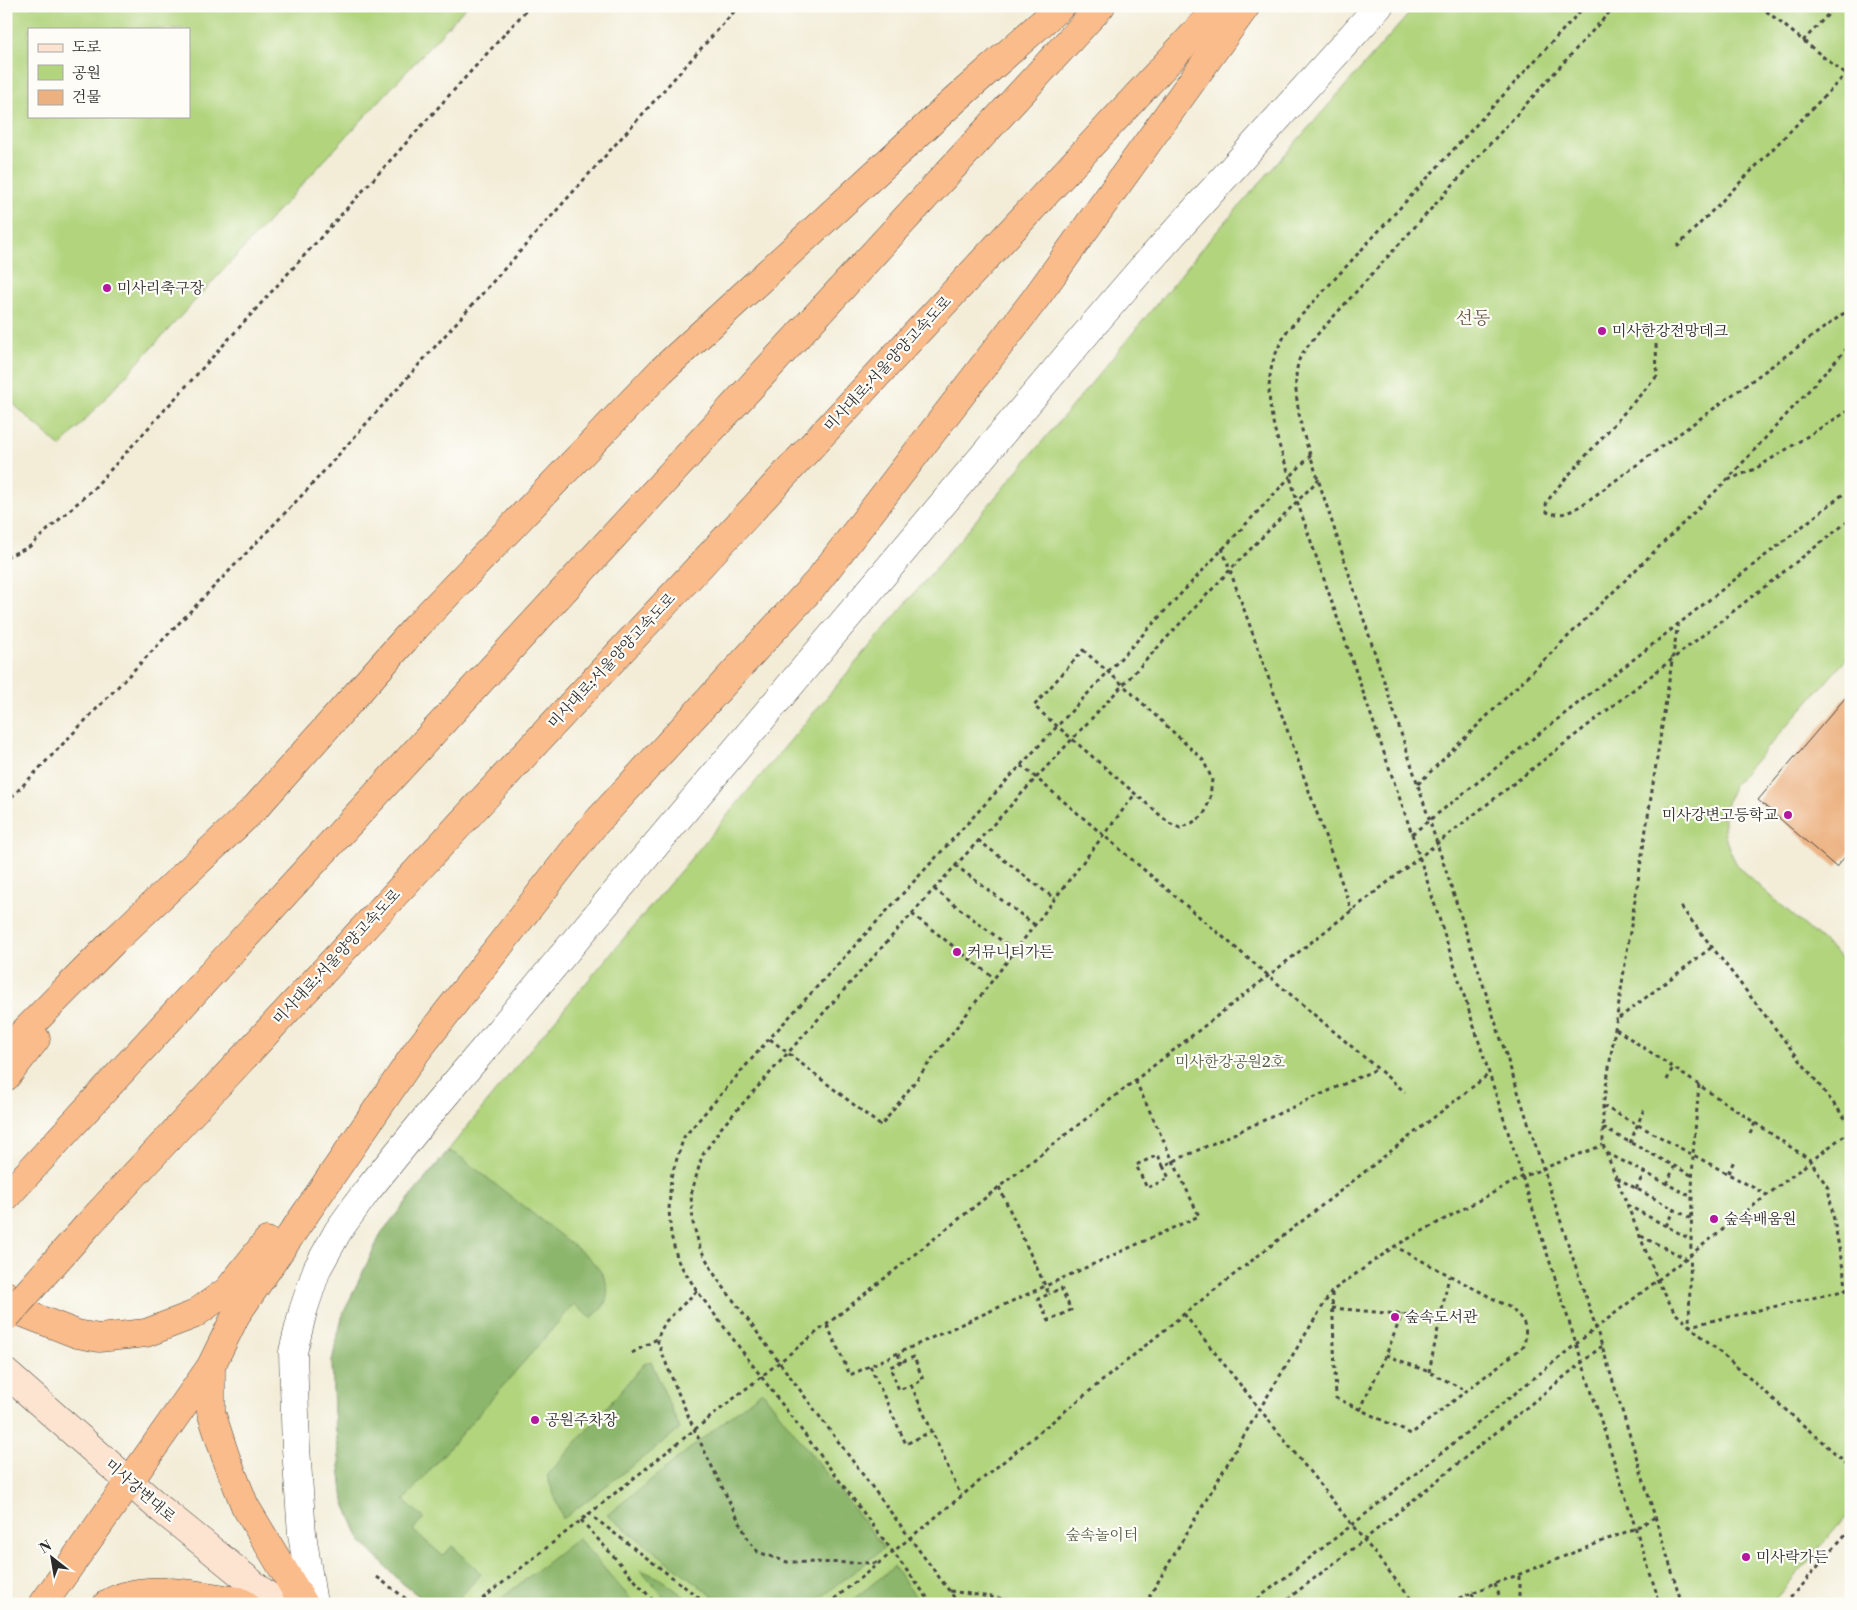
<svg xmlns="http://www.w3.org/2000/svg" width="1857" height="1610" font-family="'Libre Bodoni','Noto Serif KR',serif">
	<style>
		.green { fill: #b1d47d; stroke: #6e8054; fill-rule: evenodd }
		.forest { fill: #8cb66c; stroke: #5c704c }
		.building { fill: #ecb180 }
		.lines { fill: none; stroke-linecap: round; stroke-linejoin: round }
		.street-casing { stroke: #494845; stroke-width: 29 }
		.secondary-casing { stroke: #494845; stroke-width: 29 }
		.highway-casing { stroke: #494845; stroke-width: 29 }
		.path { stroke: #494845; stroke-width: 3; stroke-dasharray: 4 4; stroke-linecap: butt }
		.street { stroke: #fff; stroke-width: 28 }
		.secondary { stroke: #fde4d1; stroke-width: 28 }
		.highway { stroke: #fabc8b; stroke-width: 28 }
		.highway-bridge-casing { stroke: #494845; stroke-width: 29; stroke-linecap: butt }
		.highway-bridge { stroke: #fabc8b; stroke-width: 28 }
		.poi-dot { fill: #b5179e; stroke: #fdfcf7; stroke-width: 2 }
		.labels { text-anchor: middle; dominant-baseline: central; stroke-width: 4.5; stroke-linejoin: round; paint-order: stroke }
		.poi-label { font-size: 15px; fill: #2b2b2b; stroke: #fdfcf7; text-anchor: start }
		.street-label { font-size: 15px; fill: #2b2b2b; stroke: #fdfcf7 }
		.park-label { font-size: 15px; fill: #535e44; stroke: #fdfcf7 }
		.quarter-label { font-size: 18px; fill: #6f5a49; stroke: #fdfcf7 }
	</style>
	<rect width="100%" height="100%" fill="#fdfcf7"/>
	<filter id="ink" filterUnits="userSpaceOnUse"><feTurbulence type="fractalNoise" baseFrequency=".02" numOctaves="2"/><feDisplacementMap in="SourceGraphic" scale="10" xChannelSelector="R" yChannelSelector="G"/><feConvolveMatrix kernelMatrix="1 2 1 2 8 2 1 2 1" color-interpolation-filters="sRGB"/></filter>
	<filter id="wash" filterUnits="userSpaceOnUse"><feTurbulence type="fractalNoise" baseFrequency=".0096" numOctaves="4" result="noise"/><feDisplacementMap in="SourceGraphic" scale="20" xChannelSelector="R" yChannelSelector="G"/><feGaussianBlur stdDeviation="1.12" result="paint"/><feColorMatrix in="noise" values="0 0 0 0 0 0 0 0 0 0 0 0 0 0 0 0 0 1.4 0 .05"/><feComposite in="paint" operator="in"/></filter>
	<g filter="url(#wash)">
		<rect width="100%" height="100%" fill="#f3edd8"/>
		<g class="green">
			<path d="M6 6H467L60 447 6 397ZM29 29H189V116H29Z"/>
			<path d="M1416 6H1851V654L1733 786C1719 820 1721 837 1739 868L1851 966V1511L1771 1604H429L401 1582 361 1541 344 1501 334 1412 332 1361 343 1314 382 1232 522 1059 1105 367 1204 246Z"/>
		</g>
		<g class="forest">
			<path d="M448 1151 458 1155 588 1257C601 1270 615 1287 603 1307 600 1311 594 1315 591 1318L574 1304 404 1500 424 1518 413 1530 443 1556 452 1546 471 1563 481 1574 454 1604H429L401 1582 361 1541 344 1501 334 1412 332 1361 343 1314 382 1232Z"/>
			<polygon points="651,1361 680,1429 563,1519 547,1476 644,1364"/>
			<polygon points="762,1391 884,1548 813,1604 723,1604 607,1515"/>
			<polygon points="578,1538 635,1604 494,1604"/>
			<polygon points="894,1567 921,1604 847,1604"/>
			<polygon points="641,1570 659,1578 694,1604 670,1604"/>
		</g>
		<g id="blocks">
			<polygon class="building" points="1851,691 1851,850 1836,867 1758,800"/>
		</g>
	</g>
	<g filter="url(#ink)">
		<use href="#blocks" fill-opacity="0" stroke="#494845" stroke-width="1"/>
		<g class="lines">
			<defs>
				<polyline id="street" points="313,1604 302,1534 296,1448 293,1352 303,1311 317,1269 338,1231 366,1192 435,1107 1095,323 1138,273 1379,6"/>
				<polyline id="secondary" points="6,1373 156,1505 278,1604"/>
				<g id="highway">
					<polyline points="6,1050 115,940 256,807 416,627 661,371 956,99 1061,6"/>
					<polyline points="6,1077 36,1039"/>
					<polyline points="6,1197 1101,6"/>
					<polyline points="87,1226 1220,6"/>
					<polyline points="6,1295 23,1313 77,1334 99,1338 146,1333 193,1315 227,1291 267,1241"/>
					<polyline points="43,1604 211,1366"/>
					<path d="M107 1604C143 1581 200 1596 239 1601L245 1604"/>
					<polyline points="304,1604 245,1506 225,1455 211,1412 211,1366 236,1315 417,1051 593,826 817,582 1035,299 1246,6"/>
				</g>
			</defs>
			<use href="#street" class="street-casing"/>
			<use href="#secondary" class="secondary-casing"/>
			<use href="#highway" class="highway-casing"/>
			<g class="path">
				<path d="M1615 6 1315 337C1310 344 1302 352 1299 360 1292 383 1298 407 1302 430L1543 1168 1602 1346 1682 1604"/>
				<polyline points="1760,6 1851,79"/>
				<polyline points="1803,41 1836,6"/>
				<polyline points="1677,247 1845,75"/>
				<path d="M1656 344 1657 376 1558 487 1546 503 1547 512C1561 517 1570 512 1582 505L1851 308"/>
				<polyline points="1311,455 1290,477 1297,501 1412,834 1660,1604"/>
				<polyline points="1728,480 1755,469 1851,409"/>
				<polyline points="1222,548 1352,911"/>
				<polyline points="6,557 29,547 94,488 530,6"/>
				<polyline points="1678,623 1603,1106 1603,1145 1658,1281 1675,1313 1851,1467"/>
				<polygon points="1083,650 1123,685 1203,760 1212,779 1210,798 1204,815 1192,823 1180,828 1169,823 1034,706"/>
				<polyline points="1021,765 1405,1092"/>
				<polyline points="1418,784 1726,481 1851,344"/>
				<polyline points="6,803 307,490 739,6"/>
				<polyline points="1412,834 1851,488"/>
				<polyline points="978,840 1055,899"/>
				<polyline points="955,865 1035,925"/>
				<polyline points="934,889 1015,951"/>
				<polyline points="1681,907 1851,1126"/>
				<polyline points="912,914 994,978"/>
				<polyline points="1619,1018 1712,947"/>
				<polyline points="1616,1029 1810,1160 1828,1188 1851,1312"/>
				<polyline points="770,1039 881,1126 1135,794"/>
				<polyline points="1667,1080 1673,1067"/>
				<polyline points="1699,1085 1693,1154 1689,1326 1847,1290"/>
				<polyline points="1603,1106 1767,1195"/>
				<polyline points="1603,1128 1693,1176"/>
				<polyline points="1750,1134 1755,1123"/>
				<polyline points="1630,1143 1644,1109"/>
				<polyline points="1607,1153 1692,1197"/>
				<polyline points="1163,1166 1169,1178 1147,1188 1136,1165 1158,1155 1163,1166 1377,1069"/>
				<polyline points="1728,1173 1734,1161"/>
				<polyline points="1617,1178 1692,1219"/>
				<polyline points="1667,1184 1674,1167"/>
				<polyline points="999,1187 1049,1294 1038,1299 1049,1321 1071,1310 1061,1288 1049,1294"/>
				<polyline points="1636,1189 1644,1173"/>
				<polyline points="1627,1205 1692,1240"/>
				<polyline points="1666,1226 1674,1209"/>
				<polyline points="1641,1236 1687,1259"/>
				<path d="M697 1291 665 1322 657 1339C682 1409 716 1475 749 1541L758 1552 787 1562 879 1563"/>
				<path d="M1332 1293 1336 1398 1411 1434 1524 1346C1528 1325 1525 1320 1509 1307L1396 1247"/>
				<polyline points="1332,1308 1441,1318"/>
				<polyline points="1184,1314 1415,1604"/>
				<polyline points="827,1325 850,1375 1199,1216 1135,1080"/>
				<polyline points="632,1353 657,1339"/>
				<polyline points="898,1354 901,1362 890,1367 899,1390 923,1380 914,1357 901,1362"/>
				<polyline points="1386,1355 1429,1372 1465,1390"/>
				<polyline points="870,1366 906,1444 932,1431"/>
				<polyline points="1429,1372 1449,1276"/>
				<polyline points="911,1385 961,1496"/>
				<polyline points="1360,1410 1386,1355 1402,1314"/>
				<polyline points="588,1513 707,1604"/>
				<polyline points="581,1520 656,1604"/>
				<polyline points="377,1577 413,1604"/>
				<polyline points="1495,1584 1499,1595"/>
				<polyline points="950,1591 1038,1604"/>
				<polyline points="1472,1593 1476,1604"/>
				<polyline points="1512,1603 1519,1599"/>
				<polyline points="476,1604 999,1187 1851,519"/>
				<polyline points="828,1604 910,1538 1184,1314 1489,1074"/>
				<path d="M932 1604 697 1291 678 1261 671 1235 669 1210 671 1177 684 1137 769 1039 1021 765 1290 477C1277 440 1260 395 1275 356 1278 347 1283 339 1287 331L1585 6"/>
				<polyline points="959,1604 716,1277 700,1248 693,1223 691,1195 702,1156 721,1128 934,889 1036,778 1230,570 1319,479"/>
				<polyline points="1145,1604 1259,1410 1332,1291 1395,1246 1522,1177 1603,1145"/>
				<polyline points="1251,1604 1352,1525 1596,1328 1851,1130"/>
				<polyline points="1281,1604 1364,1540 1602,1346"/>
				<polyline points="1444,1604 1636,1528 1655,1517"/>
				<polyline points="1519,1604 1519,1575"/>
				<polyline points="1785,1604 1851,1528"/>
			</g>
			<use href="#street" class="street"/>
			<use href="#secondary" class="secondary"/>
			<use href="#highway" class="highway"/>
			<defs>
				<polyline id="highway-bridge" points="6,1317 87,1226"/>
			</defs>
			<use href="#highway-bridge" class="highway-bridge-casing"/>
			<use href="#highway-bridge" class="highway-bridge"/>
		</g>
	</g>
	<g class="poi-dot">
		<circle cx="107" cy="288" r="5"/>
		<circle cx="1602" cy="331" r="5"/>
		<circle cx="1788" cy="815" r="5"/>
		<circle cx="957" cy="952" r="5"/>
		<circle cx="1714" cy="1219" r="5"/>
		<circle cx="1395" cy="1317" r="5"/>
		<circle cx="535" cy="1420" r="5"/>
		<circle cx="1746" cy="1557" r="5"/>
	</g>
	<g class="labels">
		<g class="poi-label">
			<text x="117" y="288">미사리축구장</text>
			<text x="1612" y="331">미사한강전망데크</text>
			<text x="1778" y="815" text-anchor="end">미사강변고등학교</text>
			<text x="967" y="952">커뮤니티가든</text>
			<text x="1724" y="1219">숲속배움원</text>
			<text x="1405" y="1317">숲속도서관</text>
			<text x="545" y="1420">공원주차장</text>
			<text x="1756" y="1557">미사락가든</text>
		</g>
		<g class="street-label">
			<text transform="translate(888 364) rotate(-47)">미사대로;서울양양고속도로</text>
			<text transform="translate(612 661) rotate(-47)">미사대로;서울양양고속도로</text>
			<text transform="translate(337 957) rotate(-47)">미사대로;서울양양고속도로</text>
			<text transform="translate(140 1491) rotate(41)">미사강변대로</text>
		</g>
		<g class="park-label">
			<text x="1230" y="1062">미사한강공원2호</text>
			<text x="1102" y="1535">숲속놀이터</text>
		</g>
		<g class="quarter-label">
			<text x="1473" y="318">선동</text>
		</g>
	</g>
	<rect width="1857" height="1610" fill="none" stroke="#fdfcf7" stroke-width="25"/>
	<rect x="28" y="28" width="162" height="90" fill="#fdfcf7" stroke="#a9a8a5"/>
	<rect x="38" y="44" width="25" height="8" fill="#fde4d1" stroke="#a9a8a5"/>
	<text x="72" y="52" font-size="15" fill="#2b2b2b">도로</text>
	<rect x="38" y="65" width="25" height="15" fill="#b1d47d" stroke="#a9a8a5"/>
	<text x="72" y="78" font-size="15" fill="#2b2b2b">공원</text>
	<rect x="38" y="90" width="25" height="15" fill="#ecb180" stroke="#a9a8a5"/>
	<text x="72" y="102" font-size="15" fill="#2b2b2b">건물</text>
	<g transform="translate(52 1558) rotate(329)" stroke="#fdfcf7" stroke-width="4" paint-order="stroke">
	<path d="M0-4L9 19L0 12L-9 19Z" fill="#2b2b2b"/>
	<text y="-8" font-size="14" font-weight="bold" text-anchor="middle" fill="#2b2b2b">N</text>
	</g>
</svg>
